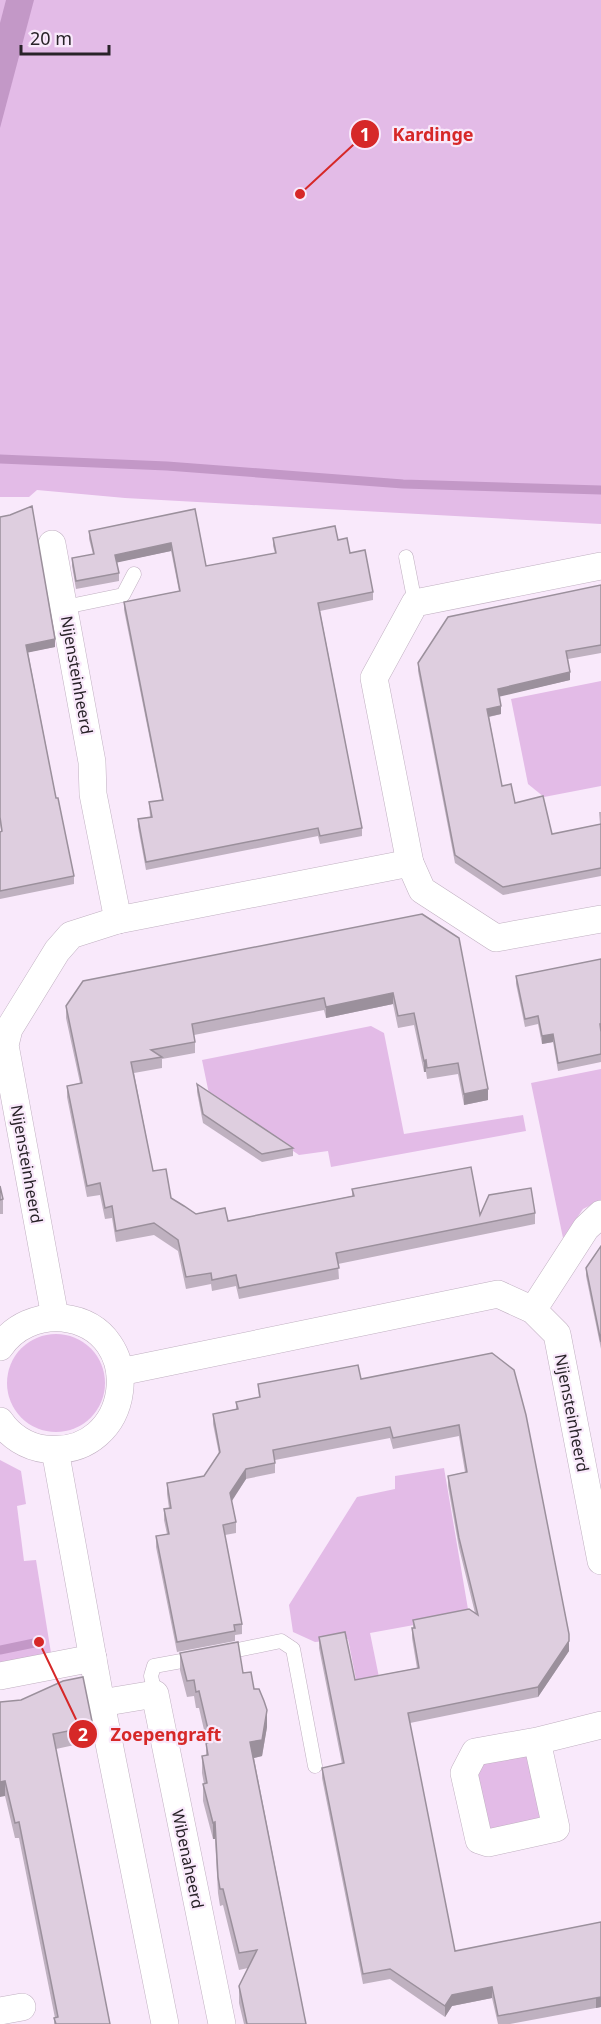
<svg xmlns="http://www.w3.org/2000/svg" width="601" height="2024" font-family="'Noto Sans',sans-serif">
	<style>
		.green { fill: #e3bbe7 }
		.water { fill: #c398c7 }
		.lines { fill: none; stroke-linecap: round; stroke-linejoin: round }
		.stream { stroke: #c398c7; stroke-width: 9 }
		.service-casing { stroke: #c0b0c1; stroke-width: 15 }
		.minor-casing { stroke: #c0b0c1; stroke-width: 28 }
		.service { stroke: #fff; stroke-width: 14 }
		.minor { stroke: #fff; stroke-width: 27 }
		.wall { fill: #bfb1c0 }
		.shaded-wall { fill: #9b909c }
		.building { fill: #decedf; stroke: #9b909c; stroke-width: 1.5 }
		.labels { text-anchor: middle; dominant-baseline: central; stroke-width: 4.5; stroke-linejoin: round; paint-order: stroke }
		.street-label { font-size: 16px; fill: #292329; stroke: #f9e9fb }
		.leader { fill: none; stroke: #d62828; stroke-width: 2 }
		.callout-dot { fill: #d62828; stroke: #f9e9fb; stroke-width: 2 }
		.mark-label { font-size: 18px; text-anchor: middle; font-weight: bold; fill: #fff }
		.callout-label { font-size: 18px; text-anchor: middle; font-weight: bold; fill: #d62828; stroke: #f9e9fb; stroke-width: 4.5; stroke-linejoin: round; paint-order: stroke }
	</style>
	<rect width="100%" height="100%" fill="#f9e9fb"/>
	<g class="green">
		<polygon points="0,0 601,0 601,524 125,498 37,490 29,497 0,497"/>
		<polygon points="601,681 601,786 544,797 528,784 511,699"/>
		<polygon points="371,1026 384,1033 404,1134 523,1115 526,1131 331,1167 328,1151 299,1155 209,1094 202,1060"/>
		<polygon points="601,1069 601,1200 583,1209 563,1238 531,1083"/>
		<circle cx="56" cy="1383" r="49"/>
		<polygon points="0,1460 21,1471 26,1504 17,1506 24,1561 36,1560 51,1653 0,1663"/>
		<polygon points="444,1468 469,1615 370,1633 393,1746 370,1750 348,1639 315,1642 293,1632 289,1605 357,1497 395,1489 395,1476"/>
		<polygon points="530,1752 546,1821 486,1833 474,1778 480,1766 491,1758"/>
	</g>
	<polygon class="water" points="6,0 34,0 0,128 0,23"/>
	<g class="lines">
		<g class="stream">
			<polyline points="0,459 167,466 403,484 601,490"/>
			<polyline points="0,1650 39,1642"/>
		</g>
		<defs>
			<g id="service">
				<polyline points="406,557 415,603"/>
				<polyline points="65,607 123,595 134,574"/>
				<polyline points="223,1653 281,1641 293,1649 315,1766"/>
				<polyline points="155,1694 151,1676 154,1666 198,1658"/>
			</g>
			<g id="minor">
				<polyline points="52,544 92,762 93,794 118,920"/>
				<polyline points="601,566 415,603 374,678 410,863 422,890 496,938 601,919"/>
				<polyline points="533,1310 586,1228 601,1214"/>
				<polyline points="55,1317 5,1045 9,1029 57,951 71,935 118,920 410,863"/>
				<path d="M0 1347C14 1326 38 1316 63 1318 149 1328 134 1459 45 1449 27 1447 10 1436 0 1421"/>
				<polyline points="120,1372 498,1294 533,1310 557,1334 601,1561"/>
				<polyline points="55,1450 101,1703 165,2024"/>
				<polyline points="0,1676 93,1658"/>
				<polyline points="101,1703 155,1694 222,2024"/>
				<polyline points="537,1741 556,1828 488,1843 479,1840 464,1773 475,1752 537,1741 601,1725"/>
				<polyline points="0,2011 22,2007"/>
			</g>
		</defs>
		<use href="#service" class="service-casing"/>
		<use href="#minor" class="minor-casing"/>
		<use href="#service" class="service"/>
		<use href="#minor" class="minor"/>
	</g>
	<g class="wall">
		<polygon points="195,509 206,566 275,553 273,546 273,538 338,540 350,553 373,592 373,600 320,611 362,828 362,836 320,844 318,836 146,870 138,827 138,819 150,817 149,802 162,800 124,610 124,602 179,591 171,551 117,562 119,573 119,581 76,589 72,566 72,558 93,554 89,539 89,531"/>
		<polygon points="0,517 55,647 28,652 56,798 74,876 74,884 0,899 0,832 1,831 0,824"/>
		<polygon points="601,585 601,653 568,659 570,680 499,696 501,714 489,717 502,786 515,803 552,834 600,824 599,812 601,812 601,876 503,895 455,863 418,671 418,663"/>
		<polygon points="422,914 488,1100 464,1105 458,1074 427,1079 426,1072 424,1072 414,1025 398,1028 393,1004 326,1018 324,1010 194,1035 195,1042 195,1053 162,1059 162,1068 134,1073 153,1171 171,1198 196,1214 228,1221 352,1196 352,1189 480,1215 535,1213 535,1224 338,1264 339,1279 239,1299 236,1286 212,1291 211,1284 186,1289 178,1251 154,1235 116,1242 112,1218 105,1219 100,1195 87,1197 67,1097 67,1086 80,1083 66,1018 66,1006"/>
		<polygon points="601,959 601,1062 558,1071 553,1042 542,1044 538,1024 525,1027 516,984 516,976"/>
		<polygon points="197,1084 293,1148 293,1156 262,1162 203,1123 197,1092"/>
		<polygon points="0,1186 3,1199 3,1214 0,1214"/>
		<polygon points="601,1246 601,1349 586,1276 586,1268"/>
		<polygon points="492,1353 569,1651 538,1697 410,1723 455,1951 601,1922 601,2007 510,2024 498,2024 492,1998 452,2006 445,2017 390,1979 363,1984 322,1778 322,1768 342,1764 319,1648 319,1637 355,1680 417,1668 412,1638 412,1628 413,1628 413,1620 475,1613 459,1548 448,1486 448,1476 465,1472 459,1436 393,1449 390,1438 275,1460 275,1473 246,1479 231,1501 236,1522 236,1533 225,1535 242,1624 242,1634 235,1635 235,1641 177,1652 156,1547 156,1536 167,1534 164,1520 164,1509 169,1508 167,1494 167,1483 204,1476 219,1454 213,1424 213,1414 236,1409 236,1402 259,1397 258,1384 361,1379"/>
		<polygon points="180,1653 243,1673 254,1689 267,1727 262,1756 254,1758 306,2024 244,2024 239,2003 239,1986 248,1968 239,1970 223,1905 220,1906 218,1893 215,1839 213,1839 203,1801 203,1784 204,1784 202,1773 202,1756 206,1755 206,1743 207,1743 199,1708 196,1708 194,1696 187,1697 180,1670"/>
		<polygon points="0,1702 93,1726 93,1741 56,1749 110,2024 54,2024 54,2018 55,2018 19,1838 15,1838 5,1796"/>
	</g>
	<g class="shaded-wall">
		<polygon points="171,543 171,551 115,563 115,555"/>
		<polygon points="55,639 55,647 26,653 26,645"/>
		<polygon points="570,672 570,680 498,697 498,689"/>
		<polygon points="501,706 501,714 487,717 487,709"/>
		<polygon points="393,993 393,1004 326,1018 326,1007"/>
		<polygon points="553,1034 553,1042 542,1044 542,1036"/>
		<polygon points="426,1060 426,1072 424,1072 424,1061"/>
		<polygon points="488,1089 488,1100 464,1105 464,1094"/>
		<polygon points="246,1469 246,1479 230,1504 230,1493"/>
		<polygon points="569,1634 569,1651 538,1697 538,1687"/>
		<polygon points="267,1710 267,1727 262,1756 250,1759 250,1742"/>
		<polygon points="5,1781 5,1796 0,1797 0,1782"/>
		<polygon points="215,1822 215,1839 213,1839 213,1823"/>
		<polygon points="492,1987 492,1998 452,2006 445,2017 445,2006 452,1995"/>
		<polygon points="601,1997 601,2007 596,2008 596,1998"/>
	</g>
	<g class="building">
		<polygon points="32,506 55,639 26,645 56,798 58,798 74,876 0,891 0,832 2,831 0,817 0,517 10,515"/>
		<polygon points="195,509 206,566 276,553 273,538 335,526 338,540 347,538 350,553 365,550 373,592 318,603 362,828 320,836 318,828 146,862 138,819 152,817 149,802 163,800 124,602 180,591 171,543 115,555 119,573 76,581 72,558 94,554 89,531"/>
		<polygon points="601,585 601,645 566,651 570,672 498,689 501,706 487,709 502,786 511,784 515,803 543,796 552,834 601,824 601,868 503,887 455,855 418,663 448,617"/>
		<polygon points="422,914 459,938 488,1089 464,1094 458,1063 427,1068 426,1060 424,1061 414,1013 398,1016 393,993 326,1007 324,998 192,1024 195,1042 151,1050 162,1057 131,1062 153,1171 166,1169 171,1198 184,1206 196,1214 225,1208 228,1221 354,1196 352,1189 471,1167 480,1215 489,1195 531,1188 535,1213 336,1253 339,1268 239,1288 236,1275 212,1280 211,1273 186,1277 178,1240 154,1223 116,1231 112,1206 105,1208 100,1183 87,1186 67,1086 82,1083 66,1006 83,981"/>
		<polygon points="601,959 601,1024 600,1024 601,1032 601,1054 558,1063 553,1034 542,1036 538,1016 525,1019 516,976"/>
		<polygon points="197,1084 293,1148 262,1154 203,1114"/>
		<polygon points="0,1186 3,1199 0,1200"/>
		<polygon points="601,1246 601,1342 586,1268"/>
		<polygon points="492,1353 514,1370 526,1415 569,1634 569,1641 538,1687 408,1713 455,1951 601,1922 601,1997 498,2016 492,1987 452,1995 445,2006 390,1969 363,1974 322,1768 344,1763 319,1637 345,1632 355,1680 419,1668 412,1628 415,1628 413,1620 469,1609 478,1615 459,1538 448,1476 467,1472 459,1425 393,1438 390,1427 273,1450 275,1463 246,1469 230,1493 236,1522 223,1525 242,1624 234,1625 235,1631 177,1642 156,1536 169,1534 164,1509 171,1508 167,1483 204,1476 220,1452 213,1414 238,1409 236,1402 260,1397 258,1384 358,1365 361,1379"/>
		<polygon points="238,1642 243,1673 251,1672 254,1689 259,1689 264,1701 267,1710 262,1740 250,1742 306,2024 247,2024 239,1986 257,1950 239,1953 223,1889 220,1889 218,1877 215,1822 213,1823 203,1784 207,1783 202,1756 208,1755 206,1743 211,1742 199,1691 196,1692 194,1680 187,1681 180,1653"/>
		<polygon points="83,1677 93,1726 53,1734 110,2024 56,2024 54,2018 58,2017 19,1822 15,1823 5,1781 0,1782 0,1702 21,1700 63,1681"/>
	</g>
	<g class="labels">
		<g class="street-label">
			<text transform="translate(77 675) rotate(80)">Nijensteinheerd</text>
			<text transform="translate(27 1164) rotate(80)">Nijensteinheerd</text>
			<text transform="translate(572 1413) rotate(79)">Nijensteinheerd</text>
			<text transform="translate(188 1859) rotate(78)">Wibenaheerd</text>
		</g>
	</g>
	<path class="leader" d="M300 194L365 134M39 1642L83 1734"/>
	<g class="callout-dot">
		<circle cx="300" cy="194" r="6"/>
		<circle cx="39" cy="1642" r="6"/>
		<circle cx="365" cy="134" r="15"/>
		<circle cx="83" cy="1734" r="15"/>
	</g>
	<g class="mark-label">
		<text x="365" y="141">1</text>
		<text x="83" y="1741">2</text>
	</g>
	<g class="callout-label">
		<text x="433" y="141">Kardinge</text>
		<text x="166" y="1741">Zoepengraft</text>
	</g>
	<path d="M21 45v9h88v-9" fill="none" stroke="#292329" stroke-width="3"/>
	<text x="30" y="45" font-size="18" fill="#292329" stroke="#f9e9fb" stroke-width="4.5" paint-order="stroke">20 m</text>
</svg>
